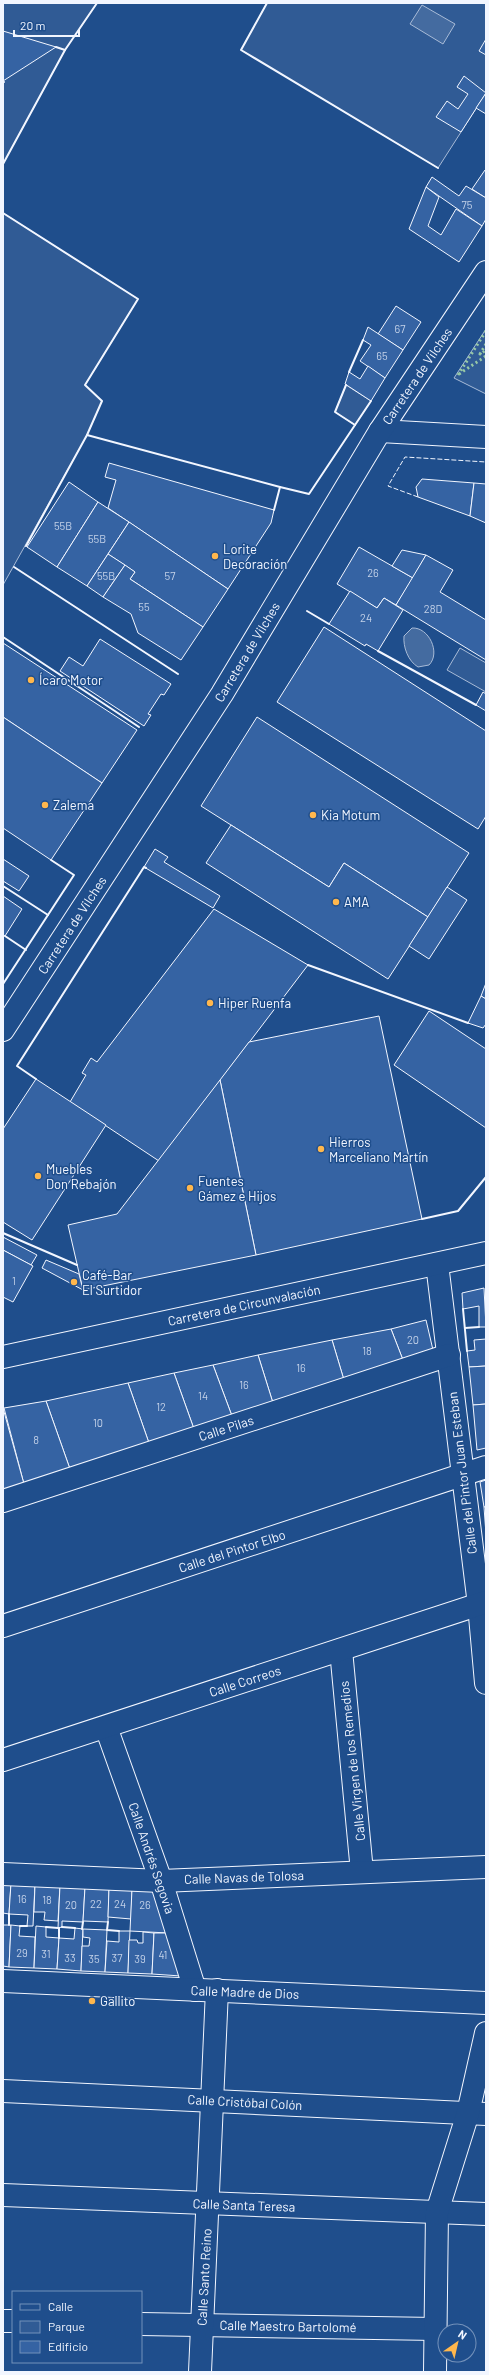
<svg xmlns="http://www.w3.org/2000/svg" width="489" height="2375" font-family="Barlow,sans-serif">
	<style>
		.green { fill: #305b95; stroke: #a8bbd7 }
		.water { fill: #446ba0; stroke: #a8bbd7 }
		.building { fill: #3563a3; stroke: #f2f6ff }
		.lines { fill: none; stroke-linecap: round; stroke-linejoin: round }
		.minor-casing { stroke: #f2f6ff; stroke-width: 24 }
		.major-casing { stroke: #f2f6ff; stroke-width: 24 }
		.minor { stroke: #1f4e8c; stroke-width: 22 }
		.major { stroke: #1f4e8c; stroke-width: 22 }
		.hedge { stroke: #97c8a6; stroke-width: 3; stroke-dasharray: 2 3; stroke-linecap: butt }
		.fence { stroke: #f2f6ff; stroke-width: 1; stroke-dasharray: 5 2; stroke-linecap: butt }
		.wall { stroke: #f2f6ff; stroke-width: 2 }
		.poi-dot { fill: #ffb74d; stroke: #1f4e8c; stroke-width: 1.5 }
		.labels { text-anchor: middle; dominant-baseline: central; stroke-width: 3; stroke-linejoin: round; paint-order: stroke }
		.number-label { font-size: 11px; fill: #c3d1e8 }
		.street-label { font-size: 13px; fill: #f2f6ff; stroke: #1f4e8c }
		.poi-label { font-size: 13px; fill: #f2f6ff; stroke: #1f4e8c; text-anchor: start }
	</style>
	<rect width="100%" height="100%" fill="#1f4e8c"/>
	<g class="green">
		<polygon points="3,3 97,3 65,50 3,164"/>
		<polygon points="267,3 486,3 486,93 438,168 241,50"/>
		<polygon points="3,213 138,299 85,385 102,401 87,435 3,585"/>
		<polygon points="486,329 486,394 454,378"/>
		<polygon points="346,385 371,401 355,425 335,412"/>
		<polygon points="460,648 486,663 486,692 447,670"/>
	</g>
	<g class="water">
		<polygon points="422,5 455,24 443,44 410,24"/>
		<path d="M412 628C429 627 441 653 429 665L418 667C408 661 403 647 404 636Z"/>
	</g>
	<g class="building">
		<polygon points="3,31 56,47 3,81"/>
		<polygon points="486,39 486,55 479,51"/>
		<polygon points="464,76 486,93 461,132 436,117 447,101 458,109 468,94 457,87"/>
		<polygon points="486,93 486,114 476,108"/>
		<polygon points="485,170 486,170 486,198 472,189"/>
		<polygon points="432,177 459,196 466,186 486,198 486,219 482,226 426,187"/>
		<polygon points="426,187 439,197 428,226 441,235 456,209 482,226 459,262 409,229"/>
		<polygon points="396,306 421,322 403,350 378,334"/>
		<polygon points="368,327 403,350 385,378 360,361 371,345 363,340"/>
		<polygon points="368,366 385,378 371,401 345,384 349,372 360,379"/>
		<polygon points="109,463 274,510 271,523 228,589 108,508 116,480 105,477"/>
		<polygon points="422,479 474,483 470,516 418,497 416,487"/>
		<polygon points="69,482 98,502 57,567 27,547"/>
		<polygon points="474,483 486,484 486,523 470,516"/>
		<polygon points="98,502 129,522 87,586 57,567"/>
		<polygon points="129,522 228,589 203,627 130,579 135,572 108,554"/>
		<polygon points="359,547 413,578 396,605 384,598 377,608 337,584"/>
		<polygon points="402,550 426,555 413,578 392,566"/>
		<polygon points="108,554 125,565 103,597 87,586"/>
		<polygon points="426,555 453,570 440,592 486,620 486,660 396,605"/>
		<polygon points="125,565 135,572 130,579 203,627 181,660 138,633 131,614 103,597"/>
		<polygon points="350,591 377,608 384,598 403,610 378,651 366,644 365,646 329,624"/>
		<polygon points="324,627 486,731 486,816 478,829 277,702"/>
		<polygon points="100,639 171,684 164,695 161,694 148,714 151,715 144,726 60,671 69,657 83,666"/>
		<polygon points="3,643 137,730 102,783 3,717"/>
		<polygon points="483,692 486,694 486,711 476,705"/>
		<polygon points="3,717 102,783 51,860 3,828"/>
		<polygon points="257,717 469,853 428,917 344,863 329,887 201,806"/>
		<polygon points="231,825 329,887 344,863 428,917 388,979 206,863"/>
		<polygon points="155,849 168,857 164,862 220,896 213,908 144,867"/>
		<polygon points="3,859 29,876 19,891 3,881"/>
		<polygon points="447,887 467,900 429,959 409,946"/>
		<polygon points="3,896 22,909 5,936 3,935"/>
		<polygon points="214,909 308,965 159,1161 70,1102 86,1075 82,1073 91,1058 97,1062"/>
		<polygon points="486,983 486,999 481,996"/>
		<polygon points="481,996 486,999 486,1024 483,1028 468,1023"/>
		<polygon points="429,1011 486,1049 486,1128 394,1065"/>
		<polygon points="379,1016 422,1219 256,1255 220,1080 249,1042"/>
		<polygon points="36,1079 106,1125 32,1240 3,1222 3,1129"/>
		<polygon points="220,1080 256,1255 83,1290 68,1225 117,1214"/>
		<polygon points="3,1237 37,1255 31,1265 3,1250"/>
		<polygon points="3,1250 33,1266 13,1302 3,1297"/>
		<polygon points="46,1260 79,1274 83,1290 42,1268"/>
		<polygon points="484,1288 486,1327 479,1327 479,1306 463,1309 462,1293"/>
		<polygon points="426,1320 433,1350 403,1360 391,1329"/>
		<polygon points="391,1329 403,1360 344,1380 332,1340"/>
		<polygon points="486,1339 486,1366 469,1367 467,1351 475,1350 474,1340"/>
		<polygon points="332,1340 344,1380 273,1403 258,1355"/>
		<polygon points="258,1355 273,1403 232,1416 213,1365"/>
		<polygon points="213,1365 232,1416 194,1429 174,1373"/>
		<polygon points="486,1366 486,1404 473,1405 469,1367"/>
		<polygon points="174,1373 194,1429 149,1443 128,1383"/>
		<polygon points="128,1383 149,1443 70,1469 46,1401"/>
		<polygon points="46,1401 70,1469 24,1484 4,1408"/>
		<polygon points="486,1404 486,1448 477,1450 473,1405"/>
		<polygon points="3,1408 24,1484 3,1491"/>
		<polygon points="486,1480 486,1507 484,1507 480,1482"/>
		<polygon points="484,1507 486,1507 486,1534"/>
		<polygon points="3,1882 11,1883 9,1914 3,1913"/>
		<polygon points="11,1883 35,1884 33,1926 27,1926 28,1915 9,1914"/>
		<polygon points="35,1884 60,1885 58,1921 44,1920 45,1912 34,1912"/>
		<polygon points="60,1885 85,1887 83,1922 62,1921 62,1927 58,1928"/>
		<polygon points="85,1887 109,1888 108,1922 83,1921"/>
		<polygon points="109,1888 132,1889 131,1919 108,1917"/>
		<polygon points="132,1889 154,1890 168,1933 130,1931"/>
		<polygon points="3,1925 11,1925 9,1967 3,1966"/>
		<polygon points="11,1925 20,1926 19,1936 35,1937 34,1968 9,1967"/>
		<polygon points="36,1926 46,1927 46,1937 59,1938 57,1969 34,1968"/>
		<polygon points="75,1928 83,1929 81,1971 57,1969 59,1938 74,1939"/>
		<polygon points="83,1929 107,1930 105,1972 81,1971 82,1946 89,1946 90,1938 83,1937"/>
		<polygon points="119,1931 130,1931 128,1973 105,1972 107,1941 119,1942"/>
		<polygon points="143,1932 154,1933 152,1974 128,1973 129,1940 137,1940 138,1943 143,1943"/>
		<polygon points="154,1933 168,1933 181,1976 152,1974"/>
	</g>
	<g class="lines">
		<defs>
			<g id="minor">
				<polyline points="380,431 486,437"/>
				<polyline points="437,1264 479,1605 486,1683"/>
				<polyline points="3,1501 449,1355"/>
				<polyline points="3,1626 486,1467"/>
				<polyline points="341,1650 362,1872"/>
				<polyline points="106,1727 161,1881 195,1990"/>
				<polyline points="3,1760 486,1602"/>
				<polyline points="3,1874 161,1881 486,1867"/>
				<polyline points="3,1981 486,2003"/>
				<polyline points="3,2091 486,2114"/>
				<polyline points="3,2195 486,2214"/>
				<polyline points="3,2321 13,2321"/>
				<polyline points="141,2324 435,2329"/>
				<polyline points="200,2372 217,1990"/>
				<polyline points="435,2372 437,2212 468,2113 486,2033"/>
			</g>
			<g id="major">
				<polyline points="3,1030 222,694 380,431 486,272"/>
				<polyline points="3,1357 486,1253"/>
			</g>
		</defs>
		<use href="#minor" class="minor-casing"/>
		<use href="#major" class="major-casing"/>
		<use href="#minor" class="minor"/>
		<use href="#major" class="major"/>
		<g class="hedge">
			<polyline points="486,344 480,354 486,350"/>
			<polyline points="459,374 486,356"/>
			<polyline points="458,375 486,331"/>
		</g>
		<polyline class="fence" points="418,497 388,486 405,457 486,462"/>
		<g class="wall">
			<polyline points="267,3 241,50 438,168"/>
			<polyline points="65,50 97,3"/>
			<polyline points="3,82 4,82"/>
			<polyline points="3,164 65,50 56,47"/>
			<polyline points="3,213 138,299 85,385 102,401 87,435 26,546"/>
			<polyline points="349,372 363,340"/>
			<polyline points="346,385 335,412 355,425 371,401"/>
			<polyline points="87,435 280,487"/>
			<polyline points="274,510 280,487 309,494 355,425"/>
			<polyline points="14,567 178,674"/>
			<polyline points="307,611 329,624"/>
			<polyline points="3,637 139,727"/>
			<polyline points="378,651 476,705"/>
			<polyline points="3,886 48,915"/>
			<polyline points="5,936 26,950"/>
			<polyline points="308,965 468,1023"/>
			<polyline points="3,984 74,875 51,860"/>
			<polyline points="36,1079 17,1066 144,867 146,868"/>
			<polyline points="422,1219 458,1211 486,1177"/>
			<polyline points="3,1233 77,1265"/>
			<polyline points="463,1309 467,1351"/>
			<polyline points="465,1328 479,1327"/>
			<polyline points="108,1922 107,1930 119,1931"/>
			<polyline points="9,1925 9,1914"/>
			<polyline points="20,1926 27,1926"/>
			<polyline points="46,1927 58,1928"/>
			<polyline points="62,1927 75,1928"/>
			<polyline points="82,1929 83,1922"/>
			<polyline points="59,1938 59,1928"/>
		</g>
	</g>
	<g class="poi-dot">
		<circle cx="215" cy="556" r="4"/>
		<circle cx="31" cy="680" r="4"/>
		<circle cx="45" cy="805" r="4"/>
		<circle cx="313" cy="815" r="4"/>
		<circle cx="336" cy="902" r="4"/>
		<circle cx="210" cy="1003" r="4"/>
		<circle cx="321" cy="1149" r="4"/>
		<circle cx="38" cy="1176" r="4"/>
		<circle cx="190" cy="1188" r="4"/>
		<circle cx="74" cy="1282" r="4"/>
		<circle cx="92" cy="2001" r="4"/>
	</g>
	<g class="labels">
		<g class="number-label">
			<text x="467" y="204">75</text>
			<text x="400" y="328">67</text>
			<text x="382" y="355">65</text>
			<text x="63" y="525">55B</text>
			<text x="97" y="538">55B</text>
			<text x="373" y="572">26</text>
			<text x="106" y="575">55B</text>
			<text x="170" y="575">57</text>
			<text x="144" y="606">55</text>
			<text x="433" y="608">28D</text>
			<text x="366" y="617">24</text>
			<text x="14" y="1280">1</text>
			<text x="413" y="1339">20</text>
			<text x="367" y="1350">18</text>
			<text x="301" y="1367">16</text>
			<text x="244" y="1384">16</text>
			<text x="203" y="1395">14</text>
			<text x="161" y="1406">12</text>
			<text x="98" y="1422">10</text>
			<text x="36" y="1439">8</text>
			<text x="22" y="1898">16</text>
			<text x="47" y="1899">18</text>
			<text x="96" y="1903">22</text>
			<text x="120" y="1903">24</text>
			<text x="71" y="1904">20</text>
			<text x="145" y="1904">26</text>
			<text x="22" y="1952">29</text>
			<text x="46" y="1953">31</text>
			<text x="163" y="1954">41</text>
			<text x="70" y="1957">33</text>
			<text x="117" y="1957">37</text>
			<text x="94" y="1958">35</text>
			<text x="140" y="1958">39</text>
		</g>
		<g class="street-label">
			<text transform="translate(417 376) rotate(-56)">Carretera de Vilches</text>
			<text transform="translate(247 652) rotate(-59)">Carretera de Vilches</text>
			<text transform="translate(72 925) rotate(-57)">Carretera de Vilches</text>
			<text transform="translate(244 1305) rotate(-12)">Carretera de Circunvalación</text>
			<text transform="translate(226 1428) rotate(-18)">Calle Pilas</text>
			<text transform="translate(462 1473) rotate(-97)">Calle del Pintor Juan Esteban</text>
			<text transform="translate(232 1551) rotate(-18)">Calle del Pintor Elbo</text>
			<text transform="translate(245 1681) rotate(-18)">Calle Correos</text>
			<text transform="translate(352 1761) rotate(-96)">Calle Virgen de los Remedios</text>
			<text transform="translate(152 1858) rotate(71)">Calle Andrés Segovia</text>
			<text transform="translate(244 1877) rotate(-2)">Calle Navas de Tolosa</text>
			<text transform="translate(245 1992) rotate(2)">Calle Madre de Dios</text>
			<text transform="translate(245 2102) rotate(3)">Calle Cristóbal Colón</text>
			<text transform="translate(244 2205) rotate(2)">Calle Santa Teresa</text>
			<text transform="translate(204 2277) rotate(-87)">Calle Santo Reino</text>
			<text transform="translate(288 2326) rotate(1)">Calle Maestro Bartolomé</text>
		</g>
		<g class="poi-label">
			<text x="223" y="549">Lorite<tspan x="223" dy="15">Decoración</tspan></text>
			<text x="39" y="680">Ícaro Motor</text>
			<text x="53" y="805">Zalema</text>
			<text x="321" y="815">Kia Motum</text>
			<text x="344" y="902">AMA</text>
			<text x="218" y="1003">Hiper Ruenfa</text>
			<text x="329" y="1142">Hierros<tspan x="329" dy="15">Marceliano Martín</tspan></text>
			<text x="46" y="1169">Muebles<tspan x="46" dy="15">Don Rebajón</tspan></text>
			<text x="198" y="1181">Fuentes<tspan x="198" dy="15">Gámez e Hijos</tspan></text>
			<text x="82" y="1275">Café-Bar<tspan x="82" dy="15">El Surtidor</tspan></text>
			<text x="100" y="2001">Gallito</text>
		</g>
	</g>
	<rect width="489" height="2375" fill="none" stroke="#f2f6ff" stroke-width="8"/>
	<rect x="12" y="2291" width="130" height="72" fill="#1f4e8c" stroke="#7391ba"/>
	<rect x="20" y="2304" width="20" height="6" fill="#1f4e8c" stroke="#7391ba"/>
	<text x="48" y="2311" font-size="12" fill="#f2f6ff">Calle</text>
	<rect x="20" y="2321" width="20" height="12" fill="#305b95" stroke="#7391ba"/>
	<text x="48" y="2331" font-size="12" fill="#f2f6ff">Parque</text>
	<rect x="20" y="2341" width="20" height="12" fill="#3563a3" stroke="#7391ba"/>
	<text x="48" y="2351" font-size="12" fill="#f2f6ff">Edificio</text>
	<g transform="translate(457 2343) rotate(34)"><circle r="19" fill="#1f4e8c" stroke="#7391ba"/>
	<path d="M0-3L7 15L0 10L-7 15Z" fill="#ffb74d"/>
	<text y="-6" font-size="11" font-weight="bold" text-anchor="middle" fill="#f2f6ff">N</text>
	</g>
	<path d="M14 30v6h65v-6" fill="none" stroke="#f2f6ff" stroke-width="2"/>
	<text x="20" y="30" font-size="12" fill="#f2f6ff" stroke="#1f4e8c" stroke-width="3" paint-order="stroke">20 m</text>
</svg>
